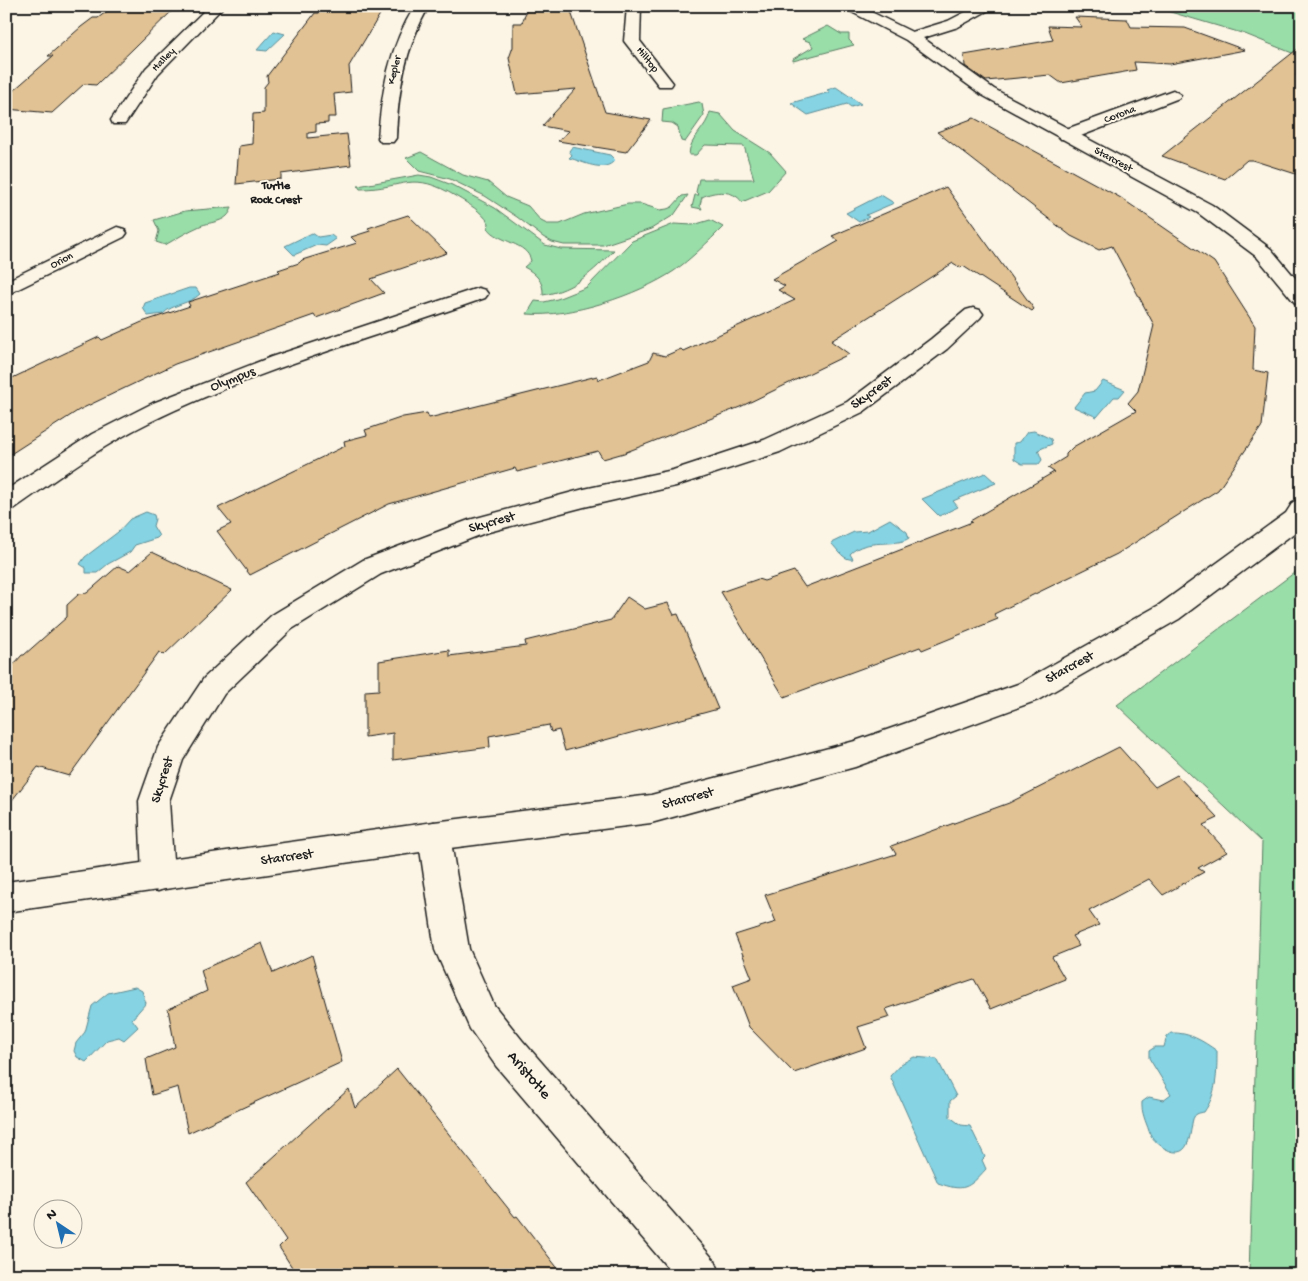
<svg xmlns="http://www.w3.org/2000/svg" width="1308" height="1281" font-family="'Gochi Hand',sans-serif">
	<style>
		.green { fill: #99dda9; stroke: #5a7c62 }
		.water { fill: #85d3e3; stroke: #5b8a93 }
		.building { fill: #e1c294; stroke: #1c1c1c }
		.lines { fill: none; stroke-linecap: round; stroke-linejoin: round }
		.street-casing { stroke: #1c1c1c; stroke-width: 3 }
		.secondary-casing { stroke: #1c1c1c; stroke-width: 3 }
		.street { fill: #fcf5e5; fill-rule: evenodd }
		.secondary { fill: #fcf5e5; fill-rule: evenodd }
		.labels { text-anchor: middle; dominant-baseline: central; stroke-width: 4; stroke-linejoin: round; paint-order: stroke }
		.far-street-label { font-size: 11px; fill: #1c1c1c; stroke: #fcf5e5 }
		.far-neighbourhood-label { font-size: 12px; font-weight: bold; fill: #1c1c1c; stroke: #fcf5e5 }
		.street-label { font-size: 14px; fill: #1c1c1c; stroke: #fcf5e5 }
		.near-street-label { font-size: 16px; fill: #1c1c1c; stroke: #fcf5e5 }
	</style>
	<rect width="100%" height="100%" fill="#fcf5e5"/>
	<filter id="ink" filterUnits="userSpaceOnUse"><feTurbulence type="fractalNoise" baseFrequency=".02" numOctaves="2"/><feDisplacementMap in="SourceGraphic" scale="10" xChannelSelector="R" yChannelSelector="G"/><feConvolveMatrix kernelMatrix="1 2 1 2 8 2 1 2 1" color-interpolation-filters="sRGB"/></filter>
	<g filter="url(#ink)">
		<g class="green">
			<polygon points="1150,6 1302,6 1302,57 1245,34"/>
			<polygon points="828,26 841,34 849,34 849,40 854,45 793,61 793,59 813,47 810,42 802,39"/>
			<polygon points="699,102 702,104 704,115 685,142 681,141 678,127 672,123 662,122 663,109"/>
			<path d="M710 112 720 114 735 131 770 153 786 171 768 191 742 202C733 189 714 191 702 197L700 205 702 209 692 207 695 195H699L696 192 699 179H754L744 146 705 145 696 155H689C689 138 707 128 710 112Z"/>
			<polygon points="421,152 463,175 488,182 506,197 528,206 541,221 547,224 560,224 584,214 628,204 641,204 660,210 667,209 672,207 682,196 688,195 674,215 651,229 603,245 564,245 552,242 543,237 517,217 485,196 450,179 419,171 406,158"/>
			<path d="M419 175 431 177 452 185 495 208 545 245 561 249 614 250C593 272 574 290 543 295 544 281 535 273 524 267L531 261C527 242 499 243 488 228L489 223C480 210 470 205 457 197 411 169 405 189 360 189L358 186Z"/>
			<path d="M232 207C228 223 212 221 200 226 188 231 176 239 165 245L156 242 159 231 154 220 185 211Z"/>
			<path d="M710 220 723 227C708 242 691 259 674 271 638 295 570 318 527 314L535 301 544 302 557 299 587 287 632 241 674 224 693 225Z"/>
			<polygon points="1302,567 1302,1275 1249,1275 1262,842 1117,705"/>
		</g>
		<g class="water">
			<polygon points="274,31 285,34 267,51 257,50"/>
			<polygon points="836,87 861,104 851,107 847,104 808,115 791,103 830,92 827,90"/>
			<path d="M572 147 610 155 615 160C604 174 582 161 569 158L572 155 569 151Z"/>
			<polygon points="881,195 894,203 866,215 869,217 859,222 846,213"/>
			<polygon points="312,233 318,237 331,235 336,239 326,246 317,245 294,255 285,246"/>
			<path d="M189 288H196L200 294C190 304 172 304 163 314L148 316 143 308 145 303Z"/>
			<polygon points="1103,381 1125,390 1119,397 1114,397 1097,417 1074,407 1085,393 1095,391"/>
			<polygon points="1034,431 1051,439 1052,444 1038,450 1042,460 1039,464 1022,464 1014,459 1014,443 1020,442 1027,432"/>
			<polygon points="985,473 996,483 953,501 958,507 939,516 922,499"/>
			<polygon points="146,512 154,515 155,519 153,526 159,536 157,538 135,545 130,552 108,564 97,573 86,573 86,568 80,564 85,557 118,532 130,519"/>
			<path d="M890 519 907 532 909 538C896 548 866 537 850 554L853 559C844 561 838 550 831 543L854 532 868 531Z"/>
			<polygon points="135,987 142,991 146,1003 132,1019 138,1027 124,1040 119,1037 107,1040 86,1062 77,1057 74,1051 76,1043 85,1032 92,1006 108,993"/>
			<path d="M1171 1033C1189 1032 1203 1041 1217 1051 1217 1073 1217 1094 1204 1112 1200 1113 1196 1113 1194 1117 1189 1124 1194 1165 1164 1148 1158 1144 1151 1138 1149 1131 1146 1122 1141 1112 1142 1102L1149 1097 1163 1100 1171 1094 1149 1058V1051L1155 1047H1164L1167 1036Z"/>
			<path d="M914 1057 937 1059 956 1096 950 1101V1117L961 1125 970 1126 985 1157 982 1160 986 1169C968 1189 964 1192 938 1183L890 1076 901 1064Z"/>
		</g>
		<g class="building">
			<polygon points="114,6 177,6 96,85 84,84 52,113 6,109 6,97 53,56 48,56 81,27 93,18 98,18"/>
			<polygon points="325,6 368,6 365,10 382,11 349,66 351,92 334,94 336,117 328,117 328,123 316,124 316,132 308,133 308,138 347,134 351,165 281,174 281,179 236,184 239,146 252,144 253,114 264,113 264,87 268,82 267,76 315,13 319,13"/>
			<polygon points="528,6 569,6 605,112 651,120 626,152 558,141 569,131 542,126 576,89 517,94 509,58 513,47 513,23 522,23"/>
			<polygon points="1075,17 1127,19 1131,27 1185,28 1245,50 1170,64 1134,62 1136,70 1061,83 1050,75 986,81 965,66 964,55 1053,40 1048,26 1082,27"/>
			<polygon points="1300,47 1296,76 1302,79 1302,176 1252,160 1247,160 1225,179 1162,156"/>
			<polygon points="974,118 1121,198 1214,262 1255,326 1253,370 1268,373 1262,426 1218,490 1117,554 994,614 998,619 922,650 920,647 784,697 721,592 758,579 764,581 794,571 805,587 972,522 970,521 1054,472 1048,468 1066,457 1066,454 1073,447 1136,411 1128,403 1138,391 1154,325 1112,246 1099,250 1071,236 937,132"/>
			<polygon points="946,187 1034,309 1032,311 963,266 961,268 953,263 831,341 849,354 740,407 624,453 603,459 598,451 517,472 515,468 389,504 250,575 217,531 231,524 218,508 345,446 344,441 367,435 365,430 403,417 427,413 429,418 597,376 599,380 649,361 653,353 665,356 681,349 683,351 795,300 778,290 785,286 772,279 839,241 832,236"/>
			<polygon points="408,215 447,253 371,279 384,293 316,318 314,315 175,364 79,410 6,457 6,381 99,337 102,340 142,322 190,306 188,302 280,272 278,270 299,263 302,260 357,243 351,237 370,231 368,228"/>
			<polygon points="152,552 232,590 164,655 159,652 69,776 38,767 6,808 6,673 22,655 24,655 67,617 67,605 79,594 87,593 118,566 130,571"/>
			<polygon points="627,597 645,609 668,603 674,615 678,614 718,709 565,751 559,730 551,732 549,725 489,736 490,747 393,760 393,733 365,737 365,691 379,690 379,661 449,650 449,656 526,646 525,641 611,620"/>
			<polygon points="1119,747 1155,787 1177,775 1218,818 1203,825 1227,852 1198,868 1204,872 1163,895 1149,879 1089,911 1099,925 1072,936 1079,946 1052,957 1065,979 991,1009 974,979 886,1009 890,1017 858,1027 866,1048 794,1073 749,1027 733,985 752,978 735,935 776,922 765,895 896,854 891,846 1009,803"/>
			<polygon points="262,943 273,973 312,955 342,1062 188,1133 178,1087 152,1095 146,1059 175,1047 168,1009 207,991 201,970"/>
			<polygon points="397,1069 515,1217 517,1216 563,1275 297,1275 279,1247 286,1240 246,1182 349,1089 355,1108"/>
		</g>
		<g class="lines">
			<defs>
				<g id="street">
					<polygon points="209,6 224,6 158,74 125,124 113,124 111,120 146,68"/>
					<path d="M415 6H429C405 48 398 91 396 138L393 142H381L378 138C382 90 389 47 415 6Z"/>
					<polygon points="627,6 641,6 640,41 673,83 671,86 659,86 624,41"/>
					<polygon points="1173,90 1181,95 1179,98 1073,139 1061,139 1058,135 1061,131"/>
					<polygon points="117,227 124,229 127,233 124,237 6,295 6,281"/>
					<path d="M478 288 485 290 488 294 485 298C373 338 255 370 148 423 101 446 58 478 15 508L6 511V490L92 434 153 403 271 357Z"/>
					<polygon points="973,308 980,310 983,314 980,318 947,349 863,412 780,452 676,486 584,507 485,533 381,574 292,629 224,694 183,760 169,801 174,876 169,887 158,891 147,887 142,876 139,801 158,747 204,678 272,615 363,560 469,520 584,489 673,470 764,440 847,402 931,339 966,310"/>
					<polygon points="434,822 445,826 450,836 469,949 494,1005 522,1040 715,1261 721,1275 674,1275 496,1066 470,1029 435,950 418,836 423,826"/>
				</g>
				<g id="secondary">
					<polygon points="840,6 859,6 912,32 948,21 977,6 996,6 958,27 923,38 994,89 1212,205 1271,249 1302,286 1302,305 1295,303 1257,257 1198,213 982,95 906,40"/>
					<polygon points="1302,499 1302,527 1179,619 1038,700 855,767 651,823 434,850 6,912 6,882 434,822 651,795 855,741 1018,684 1159,605 1286,513 1293,502"/>
				</g>
			</defs>
			<use href="#street" class="street-casing"/>
			<use href="#secondary" class="secondary-casing"/>
			<use href="#street" class="street"/>
			<use href="#secondary" class="secondary"/>
		</g>
	</g>
	<g class="labels">
		<g class="far-street-label">
			<text transform="translate(164 60) rotate(-46)">Halley</text>
			<text transform="translate(647 60) rotate(52)">Hilltop</text>
			<text transform="translate(395 70) rotate(-76)">Kepler</text>
			<text transform="translate(1120 115) rotate(-21)">Corona</text>
			<text transform="translate(1113 160) rotate(28)">Starcrest</text>
			<text transform="translate(62 261) rotate(-27)">Orion</text>
		</g>
		<g class="far-neighbourhood-label">
			<text x="276" y="187">Turtle<tspan x="276" dy="14">Rock Crest</tspan></text>
		</g>
		<g class="street-label">
			<text transform="translate(233 380) rotate(-21)">Olympus</text>
			<text transform="translate(872 393) rotate(-36)">Skycrest</text>
			<text transform="translate(492 523) rotate(-16)">Skycrest</text>
			<text transform="translate(1070 668) rotate(-29)">Starcrest</text>
			<text transform="translate(163 780) rotate(-73)">Skycrest</text>
			<text transform="translate(688 799) rotate(-15)">Starcrest</text>
			<text transform="translate(287 858) rotate(-8)">Starcrest</text>
		</g>
		<g class="near-street-label">
			<text transform="translate(528 1076) rotate(49)">Aristotle</text>
		</g>
	</g>
	<rect width="1308" height="1281" fill="none" stroke="#fcf5e5" stroke-width="25"/>
	<rect x="12" y="12" width="1283" height="1256" fill="none" stroke="#1c1c1c" stroke-width="2" filter="url(#ink)"/>
	<g transform="translate(58 1224) rotate(325)"><circle r="24" fill="#fcf5e5" stroke="#a29e95"/>
	<path d="M0-4L9 19L0 12L-9 19Z" fill="#1f6fb2"/>
	<text y="-8" font-size="14" font-weight="bold" text-anchor="middle" fill="#1c1c1c">N</text>
	</g>
</svg>
